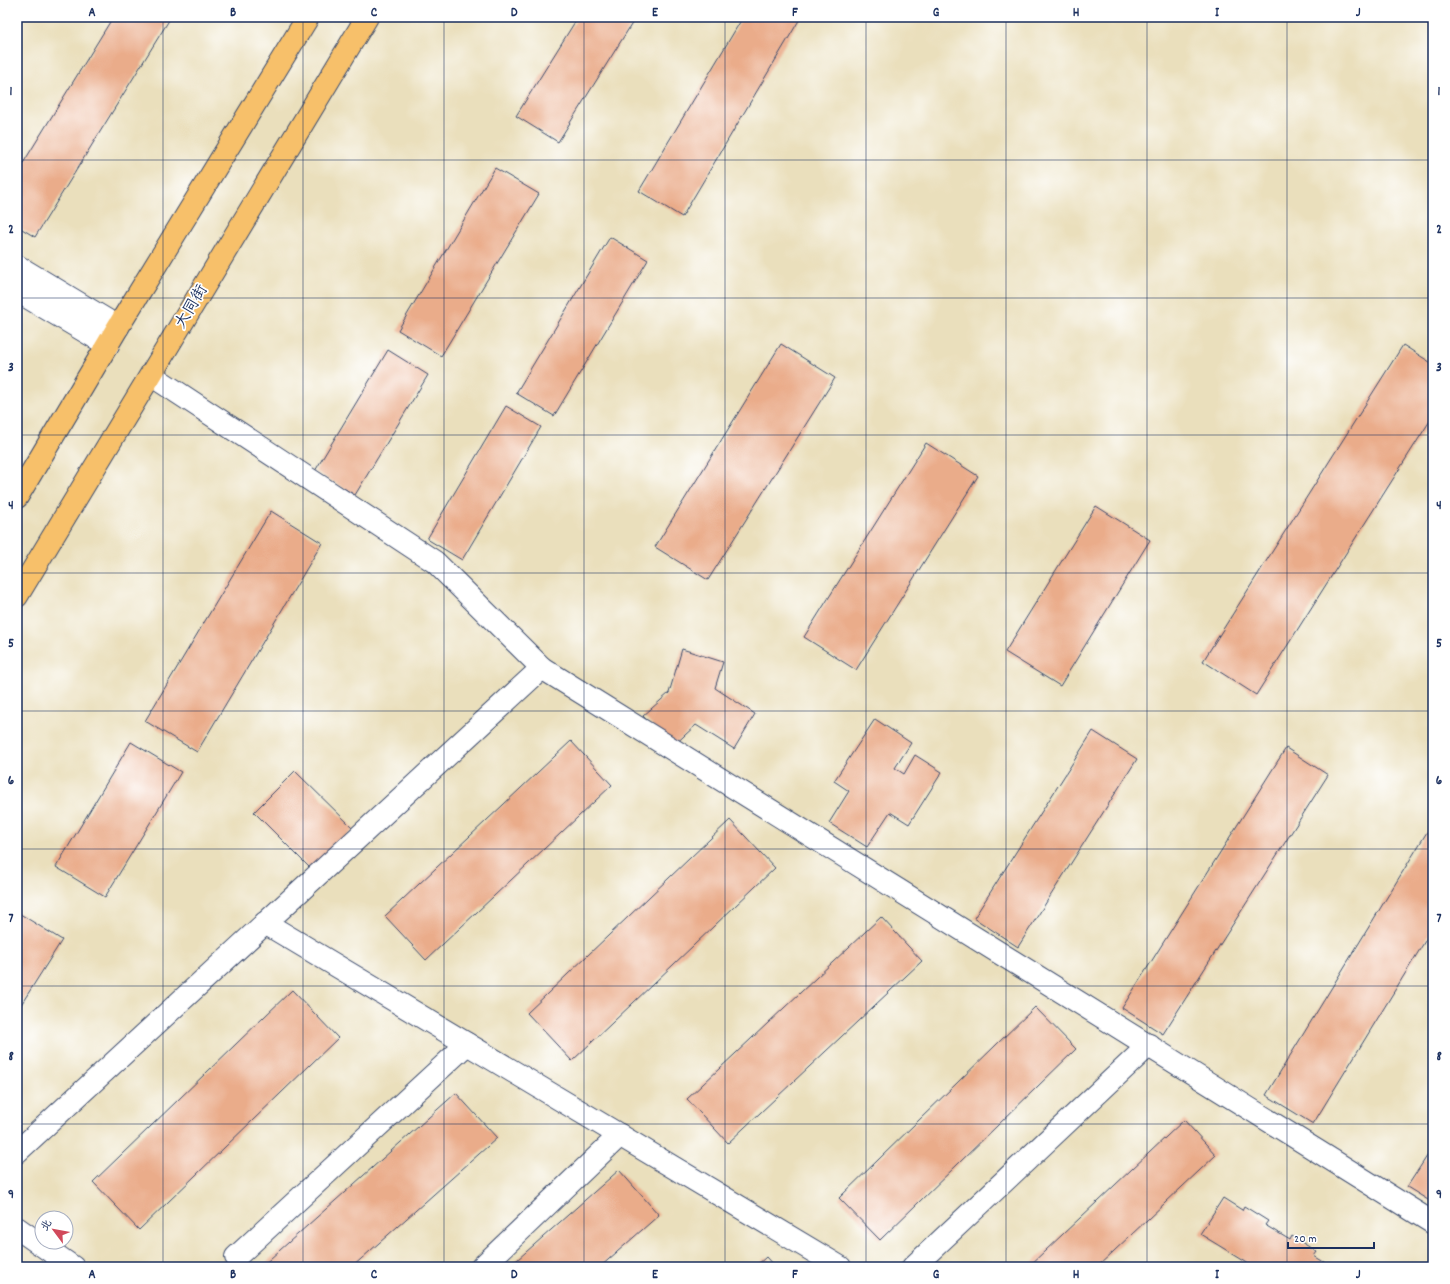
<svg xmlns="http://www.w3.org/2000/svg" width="1450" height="1284" font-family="Dekko,'LXGW WenKai TC',sans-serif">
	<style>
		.building { fill: #eaac8a }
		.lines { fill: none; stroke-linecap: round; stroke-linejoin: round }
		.minor-casing { stroke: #3a496c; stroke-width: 24 }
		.tertiary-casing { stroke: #3a496c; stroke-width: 24 }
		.primary-casing { stroke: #3a496c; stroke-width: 24 }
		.minor { stroke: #fff; stroke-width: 22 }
		.tertiary { stroke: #fff; stroke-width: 22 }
		.primary { stroke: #f7c06b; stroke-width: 22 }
		.grid { fill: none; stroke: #1b2f5e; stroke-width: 1; stroke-opacity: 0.55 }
		.labels { text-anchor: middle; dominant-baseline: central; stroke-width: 3.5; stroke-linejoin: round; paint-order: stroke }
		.street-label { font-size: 16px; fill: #1b2f5e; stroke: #fff }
		.neatline { fill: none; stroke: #1b2f5e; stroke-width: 1.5 }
		.grid-label { font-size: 13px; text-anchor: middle; font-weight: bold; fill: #1b2f5e }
	</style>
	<rect width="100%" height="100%" fill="#fff"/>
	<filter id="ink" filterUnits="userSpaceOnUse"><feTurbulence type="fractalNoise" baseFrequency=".025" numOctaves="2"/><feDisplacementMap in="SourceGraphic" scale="8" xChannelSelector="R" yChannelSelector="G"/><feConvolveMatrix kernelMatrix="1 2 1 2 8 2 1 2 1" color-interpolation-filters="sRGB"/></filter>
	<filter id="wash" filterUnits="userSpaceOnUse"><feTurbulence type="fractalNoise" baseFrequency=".012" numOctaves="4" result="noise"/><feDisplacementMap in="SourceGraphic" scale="16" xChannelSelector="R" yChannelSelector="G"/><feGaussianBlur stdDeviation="0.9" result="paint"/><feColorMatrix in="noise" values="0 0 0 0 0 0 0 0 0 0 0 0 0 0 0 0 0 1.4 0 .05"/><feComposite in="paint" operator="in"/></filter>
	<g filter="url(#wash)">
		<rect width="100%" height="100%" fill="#eadfbc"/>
		<g id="blocks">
			<g class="building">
				<polygon points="113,17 171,17 35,237 17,226 17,173"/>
				<polygon points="578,17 636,17 558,142 516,116"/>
				<polygon points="743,17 801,17 682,217 639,191"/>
				<polygon points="495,168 539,194 441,356 398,330"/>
				<polygon points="610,237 648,260 554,416 516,393"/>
				<polygon points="781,344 835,378 708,580 655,547"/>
				<polygon points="1403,345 1433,364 1433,416 1256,695 1203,661"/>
				<polygon points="388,350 428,375 355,495 315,471"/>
				<polygon points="506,406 541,427 462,560 427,539"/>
				<polygon points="926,443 978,476 856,670 804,637"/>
				<polygon points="1096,506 1150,540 1060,686 1005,652"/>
				<polygon points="271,511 322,543 197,752 145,721"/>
				<polygon points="682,649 723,662 715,688 755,714 734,749 696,725 672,747 643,716 669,693"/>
				<polygon points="875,719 911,743 895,768 904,774 915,755 942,772 909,824 890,812 867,847 829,823 849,791 834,781"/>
				<polygon points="1093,731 1137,759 1018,947 974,918"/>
				<polygon points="571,741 612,785 426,960 385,916"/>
				<polygon points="131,742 181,772 105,897 56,867"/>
				<polygon points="1286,748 1328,775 1163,1034 1122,1008"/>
				<polygon points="295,771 354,829 313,871 254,812"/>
				<polygon points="730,820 775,868 572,1061 527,1013"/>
				<polygon points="1427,832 1433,836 1433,928 1313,1124 1266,1095"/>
				<polygon points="17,912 62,940 17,1011"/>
				<polygon points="881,917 922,961 728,1143 687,1099"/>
				<polygon points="292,990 338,1038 139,1230 93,1182"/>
				<polygon points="1035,1007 1076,1049 880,1240 839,1198"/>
				<polygon points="456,1093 497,1138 352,1267 261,1267"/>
				<polygon points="1184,1120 1216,1155 1097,1267 1028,1267"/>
				<polygon points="1433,1147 1433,1203 1407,1187"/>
				<polygon points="619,1170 659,1215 600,1267 509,1267"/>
				<polygon points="1223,1198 1242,1210 1244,1206 1268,1221 1265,1225 1290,1240 1292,1236 1317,1252 1314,1256 1327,1264 1325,1267 1254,1267 1200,1234"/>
				<polygon points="766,1257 775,1267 755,1267"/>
			</g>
		</g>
	</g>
	<g filter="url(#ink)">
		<use href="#blocks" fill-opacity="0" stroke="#3a496c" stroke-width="1"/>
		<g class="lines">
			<defs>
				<g id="minor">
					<polyline points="17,266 118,327"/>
					<polyline points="17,291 108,345"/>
					<polyline points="151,375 435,562 542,668 1433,1223"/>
					<polyline points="265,923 840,1267"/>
					<polyline points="17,1152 542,668"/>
					<polyline points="236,1257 467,1044"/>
					<polyline points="482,1267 620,1135"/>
					<polyline points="913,1267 1149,1045"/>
				</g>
				<polyline id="tertiary" points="17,1228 73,1267"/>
				<g id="primary">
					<polyline points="17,497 118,327 308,17"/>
					<polyline points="17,596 367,17"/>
				</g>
			</defs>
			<use href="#minor" class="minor-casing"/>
			<use href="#tertiary" class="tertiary-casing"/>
			<use href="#primary" class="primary-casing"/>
			<use href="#minor" class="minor"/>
			<use href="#tertiary" class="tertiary"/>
			<use href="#primary" class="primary"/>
		</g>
	</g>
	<path class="grid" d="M163 17V1267M303 17V1267M444 17V1267M584 17V1267M725 17V1267M866 17V1267M1006 17V1267M1147 17V1267M1287 17V1267M17 160H1433M17 298H1433M17 435H1433M17 573H1433M17 711H1433M17 849H1433M17 986H1433M17 1124H1433"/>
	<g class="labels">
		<g class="street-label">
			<text transform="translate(192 307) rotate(-59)">大同街</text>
		</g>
	</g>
	<rect width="1450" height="1284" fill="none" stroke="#fff" stroke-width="44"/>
	<g transform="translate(54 1230) rotate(302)"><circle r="19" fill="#ffffff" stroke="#a4acbf"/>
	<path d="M0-3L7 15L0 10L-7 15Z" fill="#d1495b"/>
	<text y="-6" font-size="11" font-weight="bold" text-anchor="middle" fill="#1b2f5e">北</text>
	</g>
	<path d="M1288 1242v6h86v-6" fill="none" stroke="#1b2f5e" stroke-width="2"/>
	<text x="1294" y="1242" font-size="12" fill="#1b2f5e" stroke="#ffffff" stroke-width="3" paint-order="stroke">20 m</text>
	<rect x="22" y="22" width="1406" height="1240" class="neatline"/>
	<g class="grid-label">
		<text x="92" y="16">A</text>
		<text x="233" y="16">B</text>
		<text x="374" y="16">C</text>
		<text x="514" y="16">D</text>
		<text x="655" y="16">E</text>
		<text x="795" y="16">F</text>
		<text x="936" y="16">G</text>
		<text x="1076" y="16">H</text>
		<text x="1217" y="16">I</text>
		<text x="1358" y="16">J</text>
		<text x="11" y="95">1</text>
		<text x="1439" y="95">1</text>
		<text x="11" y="233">2</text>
		<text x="1439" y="233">2</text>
		<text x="11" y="371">3</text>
		<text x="1439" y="371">3</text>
		<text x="11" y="509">4</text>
		<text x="1439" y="509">4</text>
		<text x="11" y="647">5</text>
		<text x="1439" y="647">5</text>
		<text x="11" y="784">6</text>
		<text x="1439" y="784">6</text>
		<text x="11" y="922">7</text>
		<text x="1439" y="922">7</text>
		<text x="11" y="1060">8</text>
		<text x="1439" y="1060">8</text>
		<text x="11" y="1198">9</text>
		<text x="1439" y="1198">9</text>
		<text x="92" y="1278">A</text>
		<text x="233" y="1278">B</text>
		<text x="374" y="1278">C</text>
		<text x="514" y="1278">D</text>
		<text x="655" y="1278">E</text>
		<text x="795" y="1278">F</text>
		<text x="936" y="1278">G</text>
		<text x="1076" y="1278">H</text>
		<text x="1217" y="1278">I</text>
		<text x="1358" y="1278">J</text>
	</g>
</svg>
